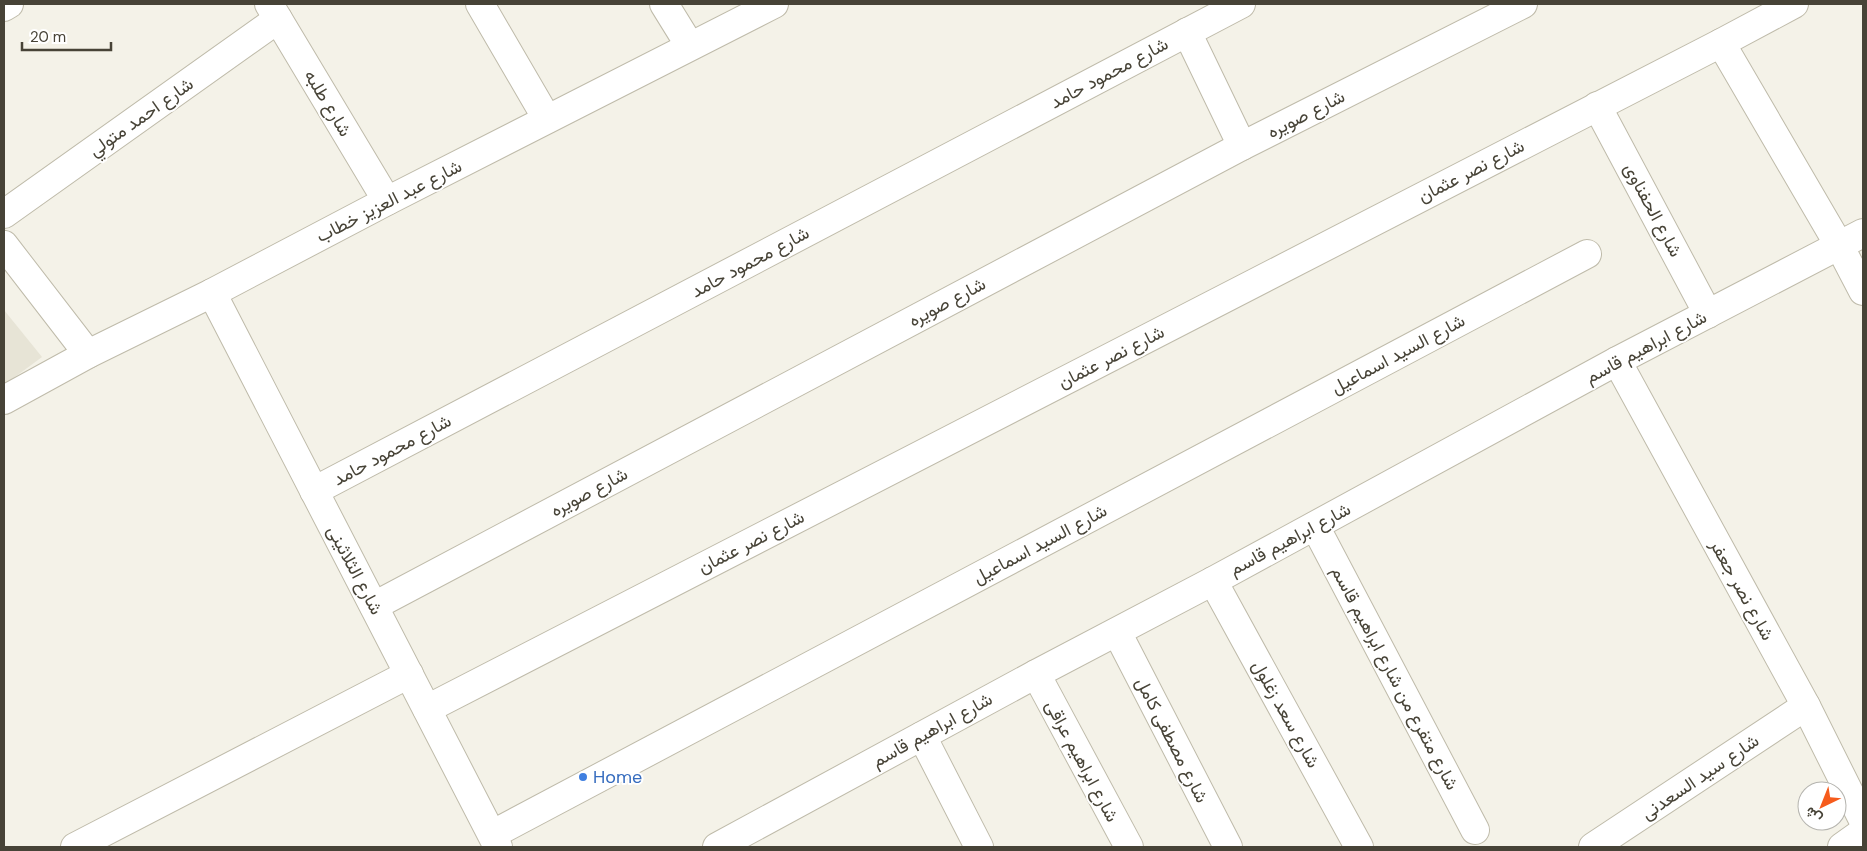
<svg xmlns="http://www.w3.org/2000/svg" width="1867" height="851" font-family="'DM Sans',Vazirmatn,sans-serif">
	<style>
		.residential { fill: #e7e4d6 }
		.lines { fill: none; stroke-linecap: round; stroke-linejoin: round }
		.minor-casing { stroke: #bfbbaa; stroke-width: 30 }
		.minor { stroke: #fff; stroke-width: 28 }
		.shop-dot { fill: #3f7fe0; stroke: #fff; stroke-width: 2 }
		.labels { text-anchor: middle; dominant-baseline: central; stroke-width: 4; stroke-linejoin: round; paint-order: stroke }
		.street-label { font-size: 18px; fill: #474337; stroke: #fff }
		.shop-label { font-size: 18px; fill: #366cbe; stroke: #fff; text-anchor: start }
	</style>
	<rect width="100%" height="100%" fill="#f4f2e8"/>
	<polygon class="residential" points="4,310 42,357 4,385"/>
	<g class="lines">
		<defs>
			<g id="minor">
				<polyline points="269,4 387,201"/>
				<polyline points="480,4 547,119"/>
				<polyline points="664,4 690,46"/>
				<polyline points="4,7 9,4"/>
				<polyline points="1187,32 1242,146"/>
				<polyline points="1721,43 1840,247 1863,291"/>
				<polyline points="1597,106 1708,314"/>
				<polyline points="4,214 278,19"/>
				<polyline points="4,245 88,354"/>
				<polyline points="212,293 498,847"/>
				<polyline points="1617,361 1806,706 1863,820"/>
				<polyline points="4,400 88,354 212,293 387,201 774,4"/>
				<polyline points="314,491 1241,4"/>
				<polyline points="1315,526 1475,830"/>
				<polyline points="1213,581 1359,847"/>
				<polyline points="374,606 1242,146 1523,4"/>
				<polyline points="1117,632 1228,847"/>
				<polyline points="1036,674 1129,847"/>
				<polyline points="427,709 1721,43 1794,4"/>
				<polyline points="922,736 979,847"/>
				<polyline points="493,834 1587,254"/>
				<polyline points="75,847 409,674"/>
				<polyline points="717,847 1036,674 1213,581 1617,361 1863,233"/>
				<polyline points="1593,847 1806,706"/>
				<polyline points="1842,847 1863,832"/>
			</g>
		</defs>
		<use href="#minor" class="minor-casing"/>
		<use href="#minor" class="minor"/>
	</g>
	<circle class="shop-dot" cx="583" cy="777" r="5"/>
	<g class="labels">
		<g class="street-label">
			<text transform="translate(1109 73) rotate(-28)">شارع محمود حامد</text>
			<text transform="translate(328 103) rotate(59)">شارع طلبه</text>
			<text transform="translate(1306 114) rotate(-27)">شارع صويره</text>
			<text transform="translate(141 117) rotate(-35)">شارع احمد متولي</text>
			<text transform="translate(1471 171) rotate(-27)">شارع نصر عثمان</text>
			<text transform="translate(389 201) rotate(-27)">شارع عبد العزيز خطاب</text>
			<text transform="translate(1653 210) rotate(62)">شارع الحفناوى</text>
			<text transform="translate(750 262) rotate(-28)">شارع محمود حامد</text>
			<text transform="translate(947 302) rotate(-28)">شارع صويره</text>
			<text transform="translate(1646 347) rotate(-28)">شارع ابراهيم قاسم</text>
			<text transform="translate(1398 354) rotate(-28)">شارع السيد اسماعيل</text>
			<text transform="translate(1111 357) rotate(-27)">شارع نصر عثمان</text>
			<text transform="translate(392 450) rotate(-28)">شارع محمود حامد</text>
			<text transform="translate(589 492) rotate(-28)">شارع صويره</text>
			<text transform="translate(1290 539) rotate(-28)">شارع ابراهيم قاسم</text>
			<text transform="translate(751 542) rotate(-27)">شارع نصر عثمان</text>
			<text transform="translate(1040 544) rotate(-28)">شارع السيد اسماعيل</text>
			<text transform="translate(355 570) rotate(62)">شارع الثلاثينى</text>
			<text transform="translate(1742 590) rotate(61)">شارع نصر جعفر</text>
			<text transform="translate(1395 678) rotate(62)">شارع متفرع من شارع ابراهيم قاسم</text>
			<text transform="translate(1286 714) rotate(61)">شارع سعد زغلول</text>
			<text transform="translate(932 730) rotate(-29)">شارع ابراهيم قاسم</text>
			<text transform="translate(1172 740) rotate(63)">شارع مصطفى كامل</text>
			<text transform="translate(1082 761) rotate(62)">شارع ابراهيم عراقى</text>
			<text transform="translate(1700 777) rotate(-34)">شارع سيد السعدنى</text>
		</g>
		<g class="shop-label">
			<text x="593" y="777">Home</text>
		</g>
	</g>
	<rect width="1867" height="851" fill="none" stroke="#474337" stroke-width="10"/>
	<g transform="translate(1822 806) rotate(223)"><circle r="24" fill="#ffffff" stroke="#b5b4af"/>
	<path d="M0-4L9 19L0 12L-9 19Z" fill="#f65b1c"/>
	<text y="-8" font-size="14" font-weight="bold" text-anchor="middle" fill="#474337">ش</text>
	</g>
	<path d="M22 42v8h89v-8" fill="none" stroke="#474337" stroke-width="2.5"/>
	<text x="30" y="42" font-size="15" fill="#474337" stroke="#ffffff" stroke-width="4" paint-order="stroke">20 m</text>
</svg>
